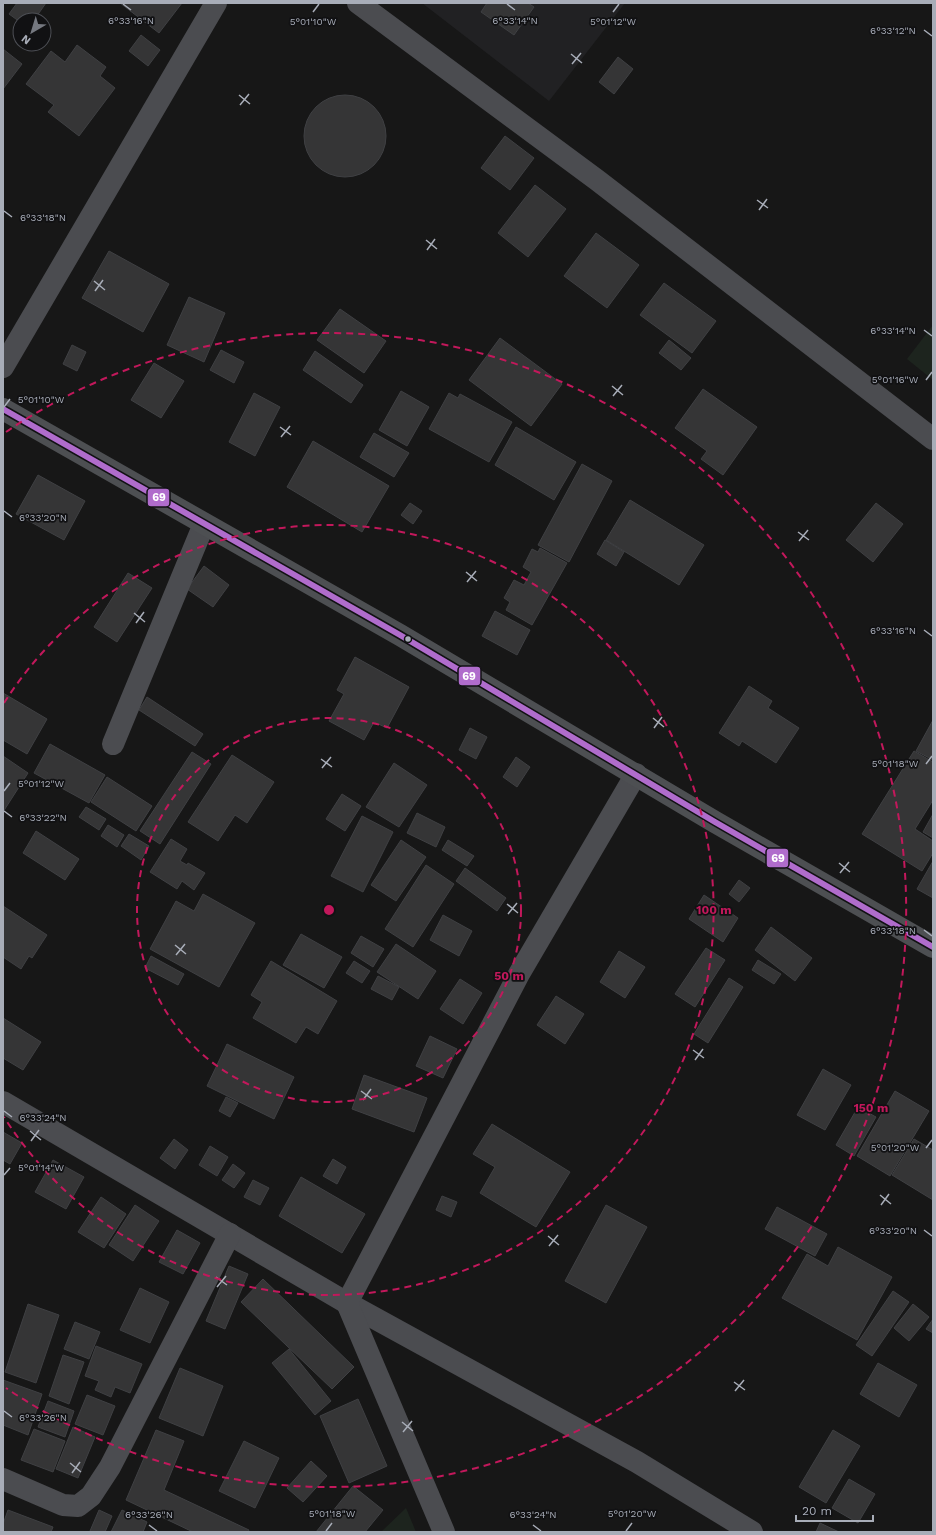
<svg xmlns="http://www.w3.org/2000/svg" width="936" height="1535" font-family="'Work Sans',sans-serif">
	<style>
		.built { fill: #212123 }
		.green { fill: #1d241e }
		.building { fill: #353536; stroke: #3f4043 }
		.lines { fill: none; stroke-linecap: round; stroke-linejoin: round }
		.minor { stroke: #4b4c50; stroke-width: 22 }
		.primary { stroke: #4d4f52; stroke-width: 22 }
		.bus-1-casing { stroke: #111113; stroke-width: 9 }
		.bus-1 { stroke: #b06ccc; stroke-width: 6 }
		.ticks { fill: none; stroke: #a8adb8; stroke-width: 1.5 }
		.ring { fill: none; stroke: #c2185b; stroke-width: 2; stroke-dasharray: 7 5 }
		.bus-dot { fill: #a8adb8; stroke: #111113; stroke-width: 1.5 }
		.ticks-label { font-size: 10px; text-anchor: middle; fill: #a8adb8; stroke: #111113; stroke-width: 3.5; stroke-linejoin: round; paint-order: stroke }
		.centre { fill: #c2185b; stroke: #111113; stroke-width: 2 }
		.ring-label { font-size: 12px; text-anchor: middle; font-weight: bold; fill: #c2185b; stroke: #111113; stroke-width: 3.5; stroke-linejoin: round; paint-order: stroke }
		.line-badge { stroke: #111113; stroke-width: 1.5 }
		.badge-label { font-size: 11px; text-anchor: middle; font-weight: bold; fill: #fff }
	</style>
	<rect width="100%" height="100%" fill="#171717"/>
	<polygon class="built" points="422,3 625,3 549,101"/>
	<g class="green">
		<polygon points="933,325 933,380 907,359"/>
		<polygon points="406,1508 416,1532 381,1532"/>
	</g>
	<g class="building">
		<polygon points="17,3 46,3 34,20 20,20 20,22 9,14"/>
		<polygon points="120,3 182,3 159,33"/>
		<polygon points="487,3 528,3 534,7 514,35 481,12"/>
		<polygon points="141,35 160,50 148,66 129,51"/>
		<polygon points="77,45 106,67 100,76 115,88 79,136 48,112 54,105 26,84 51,51 65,62"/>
		<polygon points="3,49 22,64 3,89"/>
		<polygon points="618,57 633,69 614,94 599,82"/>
		<circle cx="345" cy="136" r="41"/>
		<polygon points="505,136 534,158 510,190 481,168"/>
		<polygon points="535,185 566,209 528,257 498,233"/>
		<polygon points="596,233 639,265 607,308 564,276"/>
		<polygon points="109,251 169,284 143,332 82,298"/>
		<polygon points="664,283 716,321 692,353 640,315"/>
		<polygon points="189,297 225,313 204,362 167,345"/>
		<polygon points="340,309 386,341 364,373 317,340"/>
		<polygon points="500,338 562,384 531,426 469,380"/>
		<polygon points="669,340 691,358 681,370 659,353"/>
		<polygon points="72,345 86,352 77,371 63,364"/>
		<polygon points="221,350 244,362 234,383 210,370"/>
		<polygon points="315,351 363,385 351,403 303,370"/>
		<polygon points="154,363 184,381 161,418 131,400"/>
		<polygon points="703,389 757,427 723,475 701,459 707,451 675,428"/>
		<polygon points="401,391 429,407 407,446 379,430"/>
		<polygon points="254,393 280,407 255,456 229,442"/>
		<polygon points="449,393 458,398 460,394 512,422 489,462 429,429"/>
		<polygon points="516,427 576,462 554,500 495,465"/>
		<polygon points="374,433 409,453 394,477 360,457"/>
		<polygon points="313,441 389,486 362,532 287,487"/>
		<polygon points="582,464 612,481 569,562 538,545"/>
		<polygon points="38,475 85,501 64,540 16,514"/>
		<polygon points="630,500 704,545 679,585 606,540"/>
		<polygon points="410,503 422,511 413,524 401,515"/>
		<polygon points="876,503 903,524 873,562 846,540"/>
		<polygon points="605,540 624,552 616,566 597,554"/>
		<polygon points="540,548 567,563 532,625 506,610 510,602 504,598 514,580 524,585 531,572 523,567 532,549 538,552"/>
		<polygon points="204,566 229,585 213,607 187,589"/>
		<polygon points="128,573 152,588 117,642 94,627"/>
		<polygon points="495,611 530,630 517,655 482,636"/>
		<polygon points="355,657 409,687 387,728 374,722 364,740 329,721 344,694 337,690"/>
		<polygon points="749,686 772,701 768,708 799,728 776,763 742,741 739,746 719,733"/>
		<polygon points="3,693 47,719 27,754 3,740"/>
		<polygon points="147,697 203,734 195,746 139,710"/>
		<polygon points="933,720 933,760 916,751"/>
		<polygon points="470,728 487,737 476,759 459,750"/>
		<polygon points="50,744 105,775 89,803 34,773"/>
		<polygon points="914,751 933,762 933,800 915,829 933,841 933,853 922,871 862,834"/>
		<polygon points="192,752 211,764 160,844 140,831"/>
		<polygon points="232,755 274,782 247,823 235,815 218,841 188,822"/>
		<polygon points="3,756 28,773 3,812"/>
		<polygon points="516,757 530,767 517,787 503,777"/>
		<polygon points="394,763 427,785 399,827 366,807"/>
		<polygon points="107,777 152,806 136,831 91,802"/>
		<polygon points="342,794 361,806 345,831 326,819"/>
		<polygon points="86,807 106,819 99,830 79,817"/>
		<polygon points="417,813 445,827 436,847 407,833"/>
		<polygon points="933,814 933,838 923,832"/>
		<polygon points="362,816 393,832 363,892 331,876"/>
		<polygon points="108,825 124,835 117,847 101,836"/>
		<polygon points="36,831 79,859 65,880 23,853"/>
		<polygon points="129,834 149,846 141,860 121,846"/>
		<polygon points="171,839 187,849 180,861 187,865 188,863 205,873 194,890 182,881 177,889 150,872"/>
		<polygon points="401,840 426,857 396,901 371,885"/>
		<polygon points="448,840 474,856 467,866 442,850"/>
		<polygon points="933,861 933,898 917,889"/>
		<polygon points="426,865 454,884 413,947 385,929"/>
		<polygon points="465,868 506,898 497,911 456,881"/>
		<polygon points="739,880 750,888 739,902 729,894"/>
		<polygon points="203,894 255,923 219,987 150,949 176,901 194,911"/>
		<polygon points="704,895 738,918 723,942 689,919"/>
		<polygon points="3,906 47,935 32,958 29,956 21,969 3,957"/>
		<polygon points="443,915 472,931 459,956 430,940"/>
		<polygon points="771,927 812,958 795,981 755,950"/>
		<polygon points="301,934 342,957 324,988 283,965"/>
		<polygon points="361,936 384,949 373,967 351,953"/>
		<polygon points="396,944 436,971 418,999 377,972"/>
		<polygon points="706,948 725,960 695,1007 675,994"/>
		<polygon points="619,951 645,967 625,998 600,982"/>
		<polygon points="151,956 184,974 178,985 145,968"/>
		<polygon points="758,960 781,974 774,984 752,970"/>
		<polygon points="271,961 337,1001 318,1034 306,1027 296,1043 253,1018 262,1002 251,995"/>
		<polygon points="354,961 370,971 362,983 346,973"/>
		<polygon points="378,976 399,987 392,1000 371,989"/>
		<polygon points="729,978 743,987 708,1043 694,1034"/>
		<polygon points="460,979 482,993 463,1024 440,1009"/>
		<polygon points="556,996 584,1014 565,1044 537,1025"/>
		<polygon points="3,1018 41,1042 23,1070 3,1058"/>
		<polygon points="430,1036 457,1049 443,1078 416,1066"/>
		<polygon points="227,1044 294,1077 274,1119 207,1086"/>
		<polygon points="823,1069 851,1085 825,1130 797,1115"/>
		<polygon points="364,1075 427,1098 414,1132 352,1109"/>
		<polygon points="895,1091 929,1111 890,1176 857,1156"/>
		<polygon points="226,1097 238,1103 230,1117 219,1111"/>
		<polygon points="858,1107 876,1117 854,1156 836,1145"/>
		<polygon points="492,1124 570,1172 536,1227 480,1193 495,1167 473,1154"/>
		<polygon points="3,1132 22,1143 10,1164 3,1160"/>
		<polygon points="174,1139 188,1150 175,1169 160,1158"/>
		<polygon points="914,1139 933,1150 933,1200 892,1175"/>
		<polygon points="210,1146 228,1157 217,1176 199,1165"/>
		<polygon points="333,1159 346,1167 337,1184 323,1176"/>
		<polygon points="53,1160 84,1177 66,1209 35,1192"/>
		<polygon points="233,1164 245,1173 234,1188 222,1180"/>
		<polygon points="301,1177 365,1214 342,1253 279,1216"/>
		<polygon points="253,1180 269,1188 260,1205 244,1197"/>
		<polygon points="442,1196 457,1202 451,1217 436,1210"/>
		<polygon points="101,1197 126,1214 104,1248 78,1232"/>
		<polygon points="135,1205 159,1221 133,1261 109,1245"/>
		<polygon points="606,1205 647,1227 606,1303 565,1281"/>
		<polygon points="777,1207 827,1234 815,1256 765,1229"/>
		<polygon points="177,1230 200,1243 183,1274 159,1262"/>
		<polygon points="838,1247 892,1277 857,1340 782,1298 807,1254 828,1266"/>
		<polygon points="229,1266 248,1274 225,1329 206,1321"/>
		<polygon points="263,1279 354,1367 332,1389 241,1302"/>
		<polygon points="140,1288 169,1302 150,1343 120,1330"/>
		<polygon points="893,1291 909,1302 872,1356 856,1345"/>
		<polygon points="28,1304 59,1315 36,1383 5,1372"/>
		<polygon points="913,1304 929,1317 909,1341 894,1328"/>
		<polygon points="933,1319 933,1333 926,1329"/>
		<polygon points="75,1322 100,1332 89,1359 64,1349"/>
		<polygon points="96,1346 142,1364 130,1393 115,1387 111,1397 95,1390 99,1381 85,1376"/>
		<polygon points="289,1349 331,1401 315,1415 272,1363"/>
		<polygon points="63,1355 84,1362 69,1404 49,1396"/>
		<polygon points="878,1363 917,1385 899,1417 860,1394"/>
		<polygon points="180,1368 223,1386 203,1436 159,1418"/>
		<polygon points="3,1380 42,1394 28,1435 3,1425"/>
		<polygon points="87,1395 115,1406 103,1435 75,1424"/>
		<polygon points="358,1399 387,1466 349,1483 320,1416"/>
		<polygon points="48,1401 74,1411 65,1437 38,1427"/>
		<polygon points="73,1427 95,1437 78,1478 56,1469"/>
		<polygon points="34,1429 65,1441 53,1472 21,1460"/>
		<polygon points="156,1430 184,1441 164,1490 249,1530 248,1532 193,1532 126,1500"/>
		<polygon points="833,1430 860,1446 826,1503 799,1487"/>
		<polygon points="244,1441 279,1458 255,1508 219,1491"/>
		<polygon points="311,1461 327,1476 303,1502 287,1488"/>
		<polygon points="849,1479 875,1494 858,1523 832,1508"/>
		<polygon points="353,1486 383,1510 365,1532 316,1532"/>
		<polygon points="8,1510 53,1527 51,1532 3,1532 3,1524"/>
		<polygon points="99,1510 112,1516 105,1532 91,1532 90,1531"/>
		<polygon points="122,1510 147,1522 143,1532 111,1532"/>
		<polygon points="820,1523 839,1532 816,1532"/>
	</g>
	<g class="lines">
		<g class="minor">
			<polyline points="358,3 597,180 933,439"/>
			<polyline points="3,367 216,3"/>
			<polyline points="113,744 204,524"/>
			<polyline points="3,1102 347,1303 637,1462 752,1532"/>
			<polyline points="3,1479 63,1505 78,1506 91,1496 110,1467 230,1234"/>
			<polyline points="444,1532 347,1303 519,974 636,774"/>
		</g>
		<polyline class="primary" points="3,409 400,635 715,822 933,947"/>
		<defs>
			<polyline id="bus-1" points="3,409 400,635 715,822 933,947"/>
		</defs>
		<use href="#bus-1" class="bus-1-casing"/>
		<use href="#bus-1" class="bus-1"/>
	</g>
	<path class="ticks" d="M123 4 131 10M507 4 515 10M313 12 319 4M613 12 619 4M924 30 932 36M571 54 582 63M572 64 581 53M239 95 250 104M240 105 249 94M757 200 768 208M759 210 767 199M4 211 12 217M426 240 437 249M427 250 435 239M94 281 105 290M95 291 103 280M924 330 932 336M926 380 932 372M612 386 623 395M613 396 622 385M4 407 10 399M280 427 291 435M281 437 290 426M4 511 12 517M798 532 809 540M799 541 808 530M466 572 477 581M467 582 476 571M134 613 145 622M136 623 144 612M924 630 932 636M653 718 664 727M654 728 662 717M321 759 332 767M926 764 932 756M322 768 331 757M4 791 10 783M4 811 12 817M839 863 850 872M840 873 849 862M507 904 518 913M508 914 517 903M924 930 932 936M175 945 186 954M176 955 185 944M693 1050 704 1058M695 1060 703 1049M361 1091 372 1099M363 1100 371 1089M4 1111 12 1117M30 1131 41 1140M31 1141 39 1130M926 1148 932 1140M4 1175 10 1168M880 1195 891 1204M881 1205 889 1194M924 1230 932 1236M548 1236 559 1245M549 1246 558 1235M216 1277 227 1285M217 1287 226 1276M734 1382 745 1390M735 1391 744 1380M4 1411 12 1417M402 1422 413 1431M403 1432 412 1421M70 1463 81 1472M72 1473 80 1462M149 1525 157 1531M533 1525 541 1531M326 1531 332 1523M626 1531 632 1523"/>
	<g class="ring">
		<circle cx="329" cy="910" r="192"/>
		<path d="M4 703A385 385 0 1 1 4 1117"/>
		<path d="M6 432A577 577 0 1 1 6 1388"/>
	</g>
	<circle class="bus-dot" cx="408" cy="639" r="3.5"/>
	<g class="ticks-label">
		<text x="131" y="24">6°33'16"N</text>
		<text x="515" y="24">6°33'14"N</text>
		<text x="313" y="25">5°01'10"W</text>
		<text x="613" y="25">5°01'12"W</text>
		<text x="893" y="34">6°33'12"N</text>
		<text x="43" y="221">6°33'18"N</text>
		<text x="893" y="334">6°33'14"N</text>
		<text x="895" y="383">5°01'16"W</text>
		<text x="41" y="403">5°01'10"W</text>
		<text x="43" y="521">6°33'20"N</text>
		<text x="893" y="634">6°33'16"N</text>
		<text x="895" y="767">5°01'18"W</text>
		<text x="41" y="787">5°01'12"W</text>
		<text x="43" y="821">6°33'22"N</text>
		<text x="893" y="934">6°33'18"N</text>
		<text x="43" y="1121">6°33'24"N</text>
		<text x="895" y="1151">5°01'20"W</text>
		<text x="41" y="1171">5°01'14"W</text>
		<text x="893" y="1234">6°33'20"N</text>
		<text x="43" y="1421">6°33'26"N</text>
		<text x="332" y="1517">5°01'18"W</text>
		<text x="632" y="1517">5°01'20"W</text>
		<text x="149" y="1518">6°33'26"N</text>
		<text x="533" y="1518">6°33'24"N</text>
	</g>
	<circle cx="329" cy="910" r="6" class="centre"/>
	<g class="ring-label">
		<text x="714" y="914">100 m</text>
		<text x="509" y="980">50 m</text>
		<text x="871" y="1112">150 m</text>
	</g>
	<g class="line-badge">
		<rect x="147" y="488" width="23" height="19" rx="4" fill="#b06ccc"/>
		<rect x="458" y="666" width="23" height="20" rx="4" fill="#b06ccc"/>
		<rect x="766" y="848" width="23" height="20" rx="4" fill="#b06ccc"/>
	</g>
	<g class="badge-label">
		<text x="159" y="501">69</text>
		<text x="469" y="680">69</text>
		<text x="778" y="862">69</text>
	</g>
	<rect width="936" height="1535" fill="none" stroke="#a8adb8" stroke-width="8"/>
	<g transform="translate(32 32) rotate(218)"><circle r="19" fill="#111113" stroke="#4d4f55"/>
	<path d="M0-3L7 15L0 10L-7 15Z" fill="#757880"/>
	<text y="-6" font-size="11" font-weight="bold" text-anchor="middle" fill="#a8adb8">N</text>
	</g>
	<path d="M796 1515v6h77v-6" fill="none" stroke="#a8adb8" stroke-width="2"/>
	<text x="802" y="1515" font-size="12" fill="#a8adb8" stroke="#111113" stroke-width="3" paint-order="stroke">20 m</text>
</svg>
